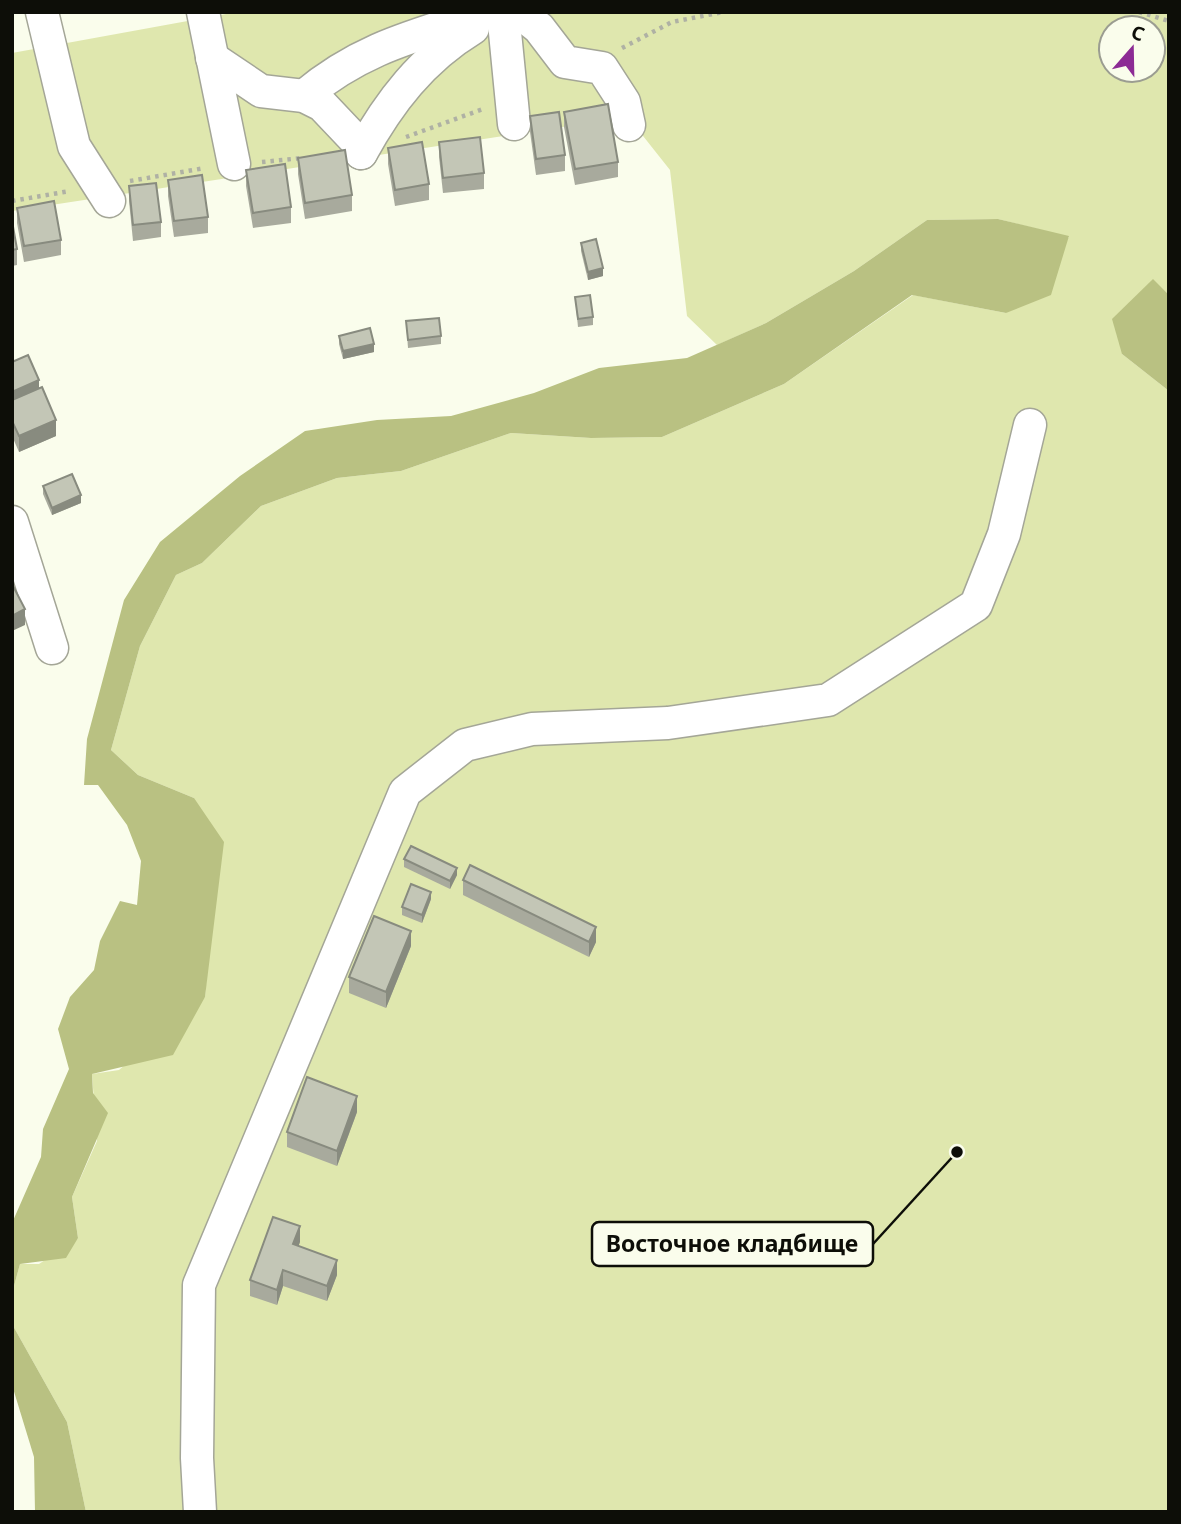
<svg xmlns="http://www.w3.org/2000/svg" width="1181" height="1524" font-family="'Noto Sans',sans-serif">
	<style>
		.green { fill: #dfe7ae; fill-rule: evenodd }
		.water { fill: #b9c182 }
		.lines { fill: none; stroke-linecap: round; stroke-linejoin: round }
		.minor-casing { stroke: #a4a697; stroke-width: 35 }
		.path { stroke: #afb1a4; stroke-width: 4.5; stroke-dasharray: 3.5 5; stroke-linecap: butt }
		.minor { stroke: #fff; stroke-width: 32 }
		.wall { fill: #a8aa9d }
		.shaded-wall { fill: #888b7f }
		.building { fill: #c3c6b6; stroke: #888b7f; stroke-width: 2 }
		.leader { fill: none; stroke: #0d0e08; stroke-width: 2.5 }
		.callout-dot { fill: #0d0e08; stroke: #fafdec; stroke-width: 2.5 }
		.callout { fill: #fafdec; stroke: #0d0e08; stroke-width: 2.5 }
		.callout-label { font-size: 23px; text-anchor: middle; font-weight: bold; fill: #0d0e08 }
	</style>
	<rect width="100%" height="100%" fill="#fafdec"/>
	<path class="green" d="M237 12H1169V295L1153 280 1122 354 1169 391V1512H86L67 1422 12 1324 14 1286 20 1264H39L78 1238 72 1197 97 1141 92 1074 119 1070 205 997 210 936 194 798 138 775 111 750 140 646 176 575 202 563 261 506 337 478 401 471 511 433 591 438 662 437 784 384 913 295 1006 313 1069 237 998 219 927 220 854 271 766 323 717 345 687 316 670 170 628 117 12 211V53ZM1111 28H1153V70H1111Z"/>
	<g class="water">
		<polygon points="998,219 1069,236 1051,295 1006,313 912,295 784,384 662,437 591,438 511,433 401,471 337,478 261,506 202,563 176,575 140,646 111,750 138,775 194,798 224,842 205,997 173,1055 92,1074 93,1093 108,1113 72,1197 78,1238 66,1258 20,1264 14,1286 12,1323 12,1223 41,1157 43,1129 69,1069 58,1029 70,997 94,970 100,941 120,901 137,905 141,861 127,825 98,785 84,785 87,739 124,600 160,542 240,476 305,431 377,420 451,416 534,393 599,368 687,358 766,323 854,271 927,220"/>
		<polygon points="1153,279 1169,295 1169,391 1122,354 1112,319"/>
		<polygon points="12,1324 67,1422 86,1512 35,1512 34,1457 12,1385"/>
	</g>
	<g class="lines">
		<defs>
			<g id="minor">
				<polyline points="42,12 74,146 109,201"/>
				<polyline points="203,12 234,164"/>
				<polyline points="503,12 514,124"/>
				<polyline points="519,12 539,28 565,62 602,68 624,102 629,125"/>
				<polyline points="212,58 261,91 304,96 322,105 359,144 361,153"/>
				<path d="M304 96C362 47 418 35 488 12"/>
				<path d="M361 153C389 102 422 59 473 28"/>
				<polyline points="12,522 52,648"/>
				<polyline points="200,1512 197,1458 199,1285 405,792 465,745 532,729 668,723 828,700 976,605 1004,534 1030,425"/>
			</g>
		</defs>
		<use href="#minor" class="minor-casing"/>
		<g class="path">
			<polyline points="1139,12 1169,21"/>
			<polyline points="622,48 672,22 723,12"/>
			<polyline points="406,137 483,109"/>
			<polyline points="262,162 302,158"/>
			<polyline points="130,181 205,168"/>
			<polyline points="12,201 70,191"/>
		</g>
		<use href="#minor" class="minor"/>
	</g>
	<g class="wall">
		<polygon points="564,112 618,162 618,177 575,185 564,127"/>
		<polygon points="530,116 565,155 565,171 536,175 530,132"/>
		<polygon points="439,142 484,173 484,189 443,193 439,157"/>
		<polygon points="388,148 429,184 429,200 395,206 388,164"/>
		<polygon points="298,158 352,195 352,211 305,219 298,174"/>
		<polygon points="246,170 291,207 291,223 253,228 246,186"/>
		<polygon points="168,180 208,217 208,233 174,237 168,196"/>
		<polygon points="129,186 161,222 161,237 133,241 129,201"/>
		<polygon points="17,208 61,240 61,255 24,262 17,223"/>
		<polygon points="12,221 17,249 17,265 12,266"/>
		<polygon points="581,243 603,276 588,280 581,251"/>
		<polygon points="575,297 593,317 593,325 578,327"/>
		<polygon points="406,321 441,336 441,344 408,348"/>
		<polygon points="339,336 374,352 343,359 339,344"/>
		<polygon points="12,362 39,389 56,436 19,452 12,436"/>
		<polygon points="43,486 81,503 52,515 43,494"/>
		<polygon points="404,859 457,875 450,889 404,867"/>
		<polygon points="463,880 596,942 589,957 463,895"/>
		<polygon points="431,899 422,923 402,915 402,907"/>
		<polygon points="411,946 386,1008 349,993 349,977"/>
		<polygon points="357,1112 337,1166 287,1147 287,1132"/>
		<polygon points="300,1242 298,1246 337,1275 327,1301 283,1286 277,1305 250,1296 250,1280"/>
	</g>
	<g class="shaded-wall">
		<polygon points="603,268 603,276 588,280 588,272"/>
		<polygon points="374,344 374,352 343,359 343,351"/>
		<polygon points="39,380 39,396 12,407 12,392"/>
		<polygon points="56,420 56,436 19,452 19,436"/>
		<polygon points="81,495 81,503 52,515 52,508"/>
		<polygon points="25,609 25,625 12,631 12,616"/>
		<polygon points="457,868 457,875 450,889 450,881"/>
		<polygon points="431,892 431,899 422,923 422,915"/>
		<polygon points="596,927 596,942 589,957 589,942"/>
		<polygon points="411,931 411,946 386,1008 386,992"/>
		<polygon points="357,1096 357,1112 337,1166 337,1151"/>
		<polygon points="300,1226 300,1242 293,1260 293,1244"/>
		<polygon points="337,1260 337,1275 327,1301 327,1286"/>
		<polygon points="283,1270 283,1286 277,1305 277,1290"/>
	</g>
	<g class="building">
		<polygon points="608,104 618,162 575,169 564,112"/>
		<polygon points="559,112 565,155 536,159 530,116"/>
		<polygon points="480,137 484,173 443,178 439,142"/>
		<polygon points="422,142 429,184 395,190 388,148"/>
		<polygon points="345,150 352,195 305,203 298,158"/>
		<polygon points="285,164 291,207 253,213 246,170"/>
		<polygon points="202,175 208,217 174,221 168,180"/>
		<polygon points="156,183 161,222 133,225 129,186"/>
		<polygon points="54,201 61,240 24,246 17,208"/>
		<polygon points="12,221 17,249 12,250"/>
		<polygon points="596,239 603,268 588,272 581,243"/>
		<polygon points="590,295 593,317 578,319 575,297"/>
		<polygon points="439,318 441,336 408,340 406,321"/>
		<polygon points="370,328 374,344 343,351 339,336"/>
		<polygon points="28,355 39,380 12,392 12,362"/>
		<polygon points="42,387 56,420 19,436 12,421 12,400"/>
		<polygon points="72,474 81,495 52,508 43,486"/>
		<polygon points="12,584 25,609 12,616"/>
		<polygon points="411,846 457,868 450,881 404,859"/>
		<polygon points="470,865 596,927 589,942 463,880"/>
		<polygon points="411,884 431,892 422,915 402,907"/>
		<polygon points="374,916 411,931 386,992 349,977"/>
		<polygon points="307,1077 357,1096 337,1151 287,1132"/>
		<polygon points="273,1217 300,1226 293,1244 337,1260 327,1286 283,1270 277,1290 250,1280"/>
	</g>
	<path class="leader" d="M957 1152L873 1244"/>
	<circle class="callout-dot" cx="957" cy="1152" r="7"/>
	<rect class="callout" x="592" y="1222" width="281" height="44" rx="7"/>
	<g class="callout-label">
		<text x="732" y="1252">Восточное кладбище</text>
	</g>
	<rect width="1181" height="1524" fill="none" stroke="#0d0e08" stroke-width="28"/>
	<g transform="translate(1132 49) rotate(20)"><circle r="33" fill="#fafdec" stroke="#9b9d91" stroke-width="2"/>
	<path d="M0-5L12 26L0 18L-12 26Z" fill="#8c2b94"/>
	<text y="-10" font-size="19" font-weight="bold" text-anchor="middle" fill="#0d0e08">С</text>
	</g>
</svg>
